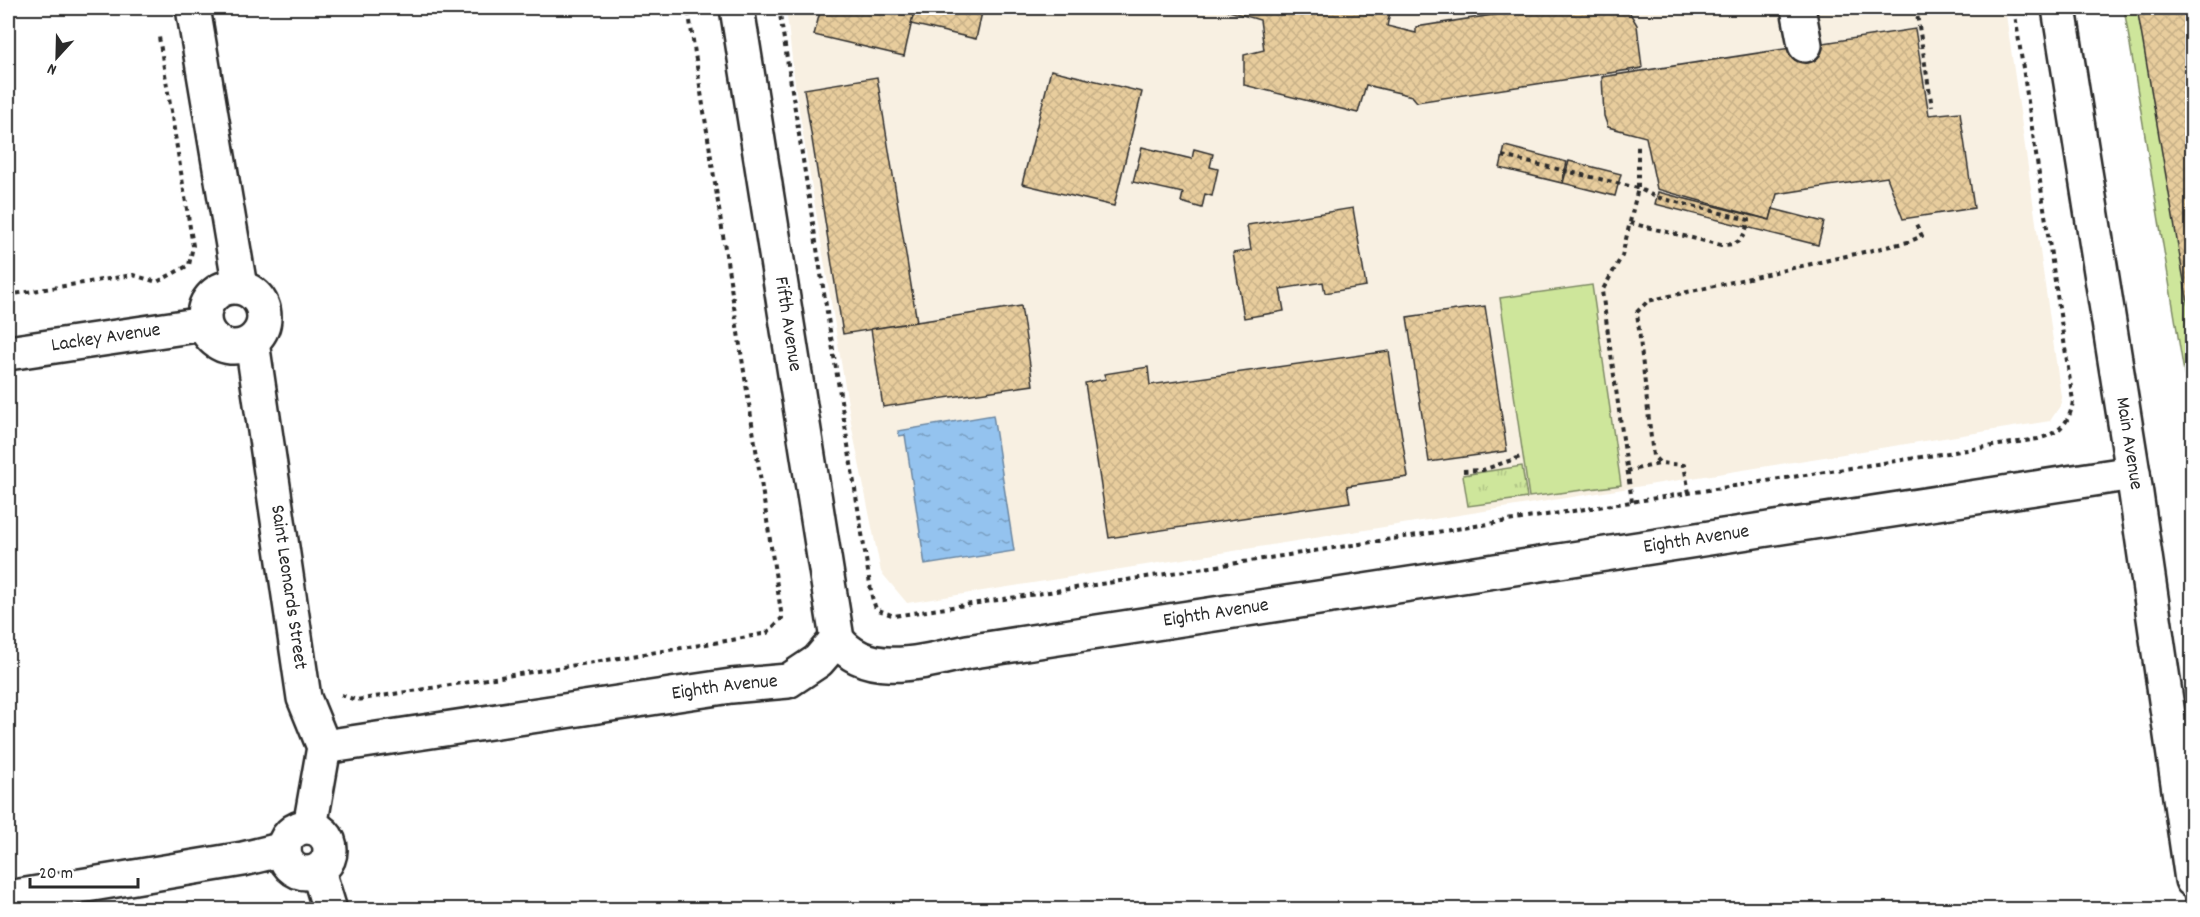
<svg xmlns="http://www.w3.org/2000/svg" width="2200" height="917" font-family="Dekko,sans-serif">
	<style>
		.built { fill: #f8f0e2 }
		.grass { fill: url(#grass-tufts); stroke: #7c8863; stroke-width: 1.5 }
		.pitch { fill: #cee69b; stroke: #7c8863; stroke-width: 1.5 }
		.water { fill: url(#water-ripples); stroke: #6a86a1; stroke-width: 1.5 }
		.building { fill: url(#building-cross-hatch); stroke: #2b2b2b; stroke-width: 1.5 }
		.lines { fill: none; stroke-linecap: round; stroke-linejoin: round }
		.minor-casing { stroke: #2b2b2b; stroke-width: 38 }
		.path { stroke: #2b2b2b; stroke-width: 4; stroke-dasharray: 4.5 4.5; stroke-linecap: butt }
		.minor { stroke: #fff; stroke-width: 33 }
		.labels { text-anchor: middle; dominant-baseline: central; stroke-width: 4.5; stroke-linejoin: round; paint-order: stroke }
		.street-label { font-size: 20px; fill: #2b2b2b; stroke: #fff }
	</style>
	<defs>
		<pattern id="grass-tufts" width="24" height="20" patternUnits="userSpaceOnUse" patternTransform="scale(1.5)"><rect width="24" height="20" fill="#cee69b"/><path d="M3 7l-1-3M5 7V3M7 7l1-3M15 17l-1-3M17 17v-4M19 17l1-3" fill="none" stroke="#b1c586"/></pattern>
		<pattern id="water-ripples" width="26" height="14" patternUnits="userSpaceOnUse" patternTransform="scale(1.5)"><rect width="26" height="14" fill="#94c3ef"/><path d="M2 4q2-2 4 0t4 0M15 11q2-2 4 0t4 0" fill="none" stroke="#799fc2"/></pattern>
		<pattern id="building-cross-hatch" width="8" height="8" patternUnits="userSpaceOnUse" patternTransform="scale(1.5)"><rect width="8" height="8" fill="#e8cd9d"/><path d="M0 0l8 8M0 8l8-8" fill="none" stroke="#c7b087"/></pattern>
	</defs>
	<rect width="100%" height="100%" fill="#fff"/>
	<filter id="ink" filterUnits="userSpaceOnUse"><feTurbulence type="fractalNoise" baseFrequency=".0167" numOctaves="2"/><feDisplacementMap in="SourceGraphic" scale="12" xChannelSelector="R" yChannelSelector="G"/><feConvolveMatrix kernelMatrix="1 2 1 2 8 2 1 2 1" color-interpolation-filters="sRGB"/></filter>
	<g filter="url(#ink)">
		<polygon class="built" points="786,8 2005,8 2062,403 2050,421 907,603 881,572 852,428 796,92"/>
		<polygon class="grass" points="1522,466 1527,498 1468,506 1463,475"/>
		<g class="pitch">
			<polygon points="2124,8 2192,8 2192,436 2188,397"/>
			<polygon points="1592,285 1621,485 1529,497 1500,298"/>
		</g>
		<polygon class="water" points="993,415 1014,551 925,565 905,435 899,436 898,431"/>
		<g class="building">
			<polygon points="821,8 915,8 904,56 814,35"/>
			<polygon points="915,8 983,8 976,39 911,24"/>
			<polygon points="1043,8 1064,8 1063,12"/>
			<polygon points="1225,8 1391,8 1387,26 1416,33 1416,27 1537,8 1627,8 1637,25 1642,68 1417,102 1412,96 1366,85 1358,113 1244,85 1244,55 1264,50 1260,20 1225,10"/>
			<polygon points="2137,8 2192,8 2192,303 2188,304"/>
			<polygon points="1915,29 1929,115 1960,112 1974,208 1903,219 1887,177 1777,194 1770,220 1657,189 1646,137 1608,127 1604,116 1602,77"/>
			<polygon points="1051,70 1142,92 1114,206 1022,184"/>
			<polygon points="877,77 917,322 843,334 804,89"/>
			<polygon points="1505,146 1567,162 1562,183 1500,168"/>
			<polygon points="1142,147 1192,159 1194,149 1213,154 1210,167 1218,169 1212,196 1205,194 1202,208 1181,202 1183,193 1133,182"/>
			<polygon points="1569,161 1621,174 1615,196 1563,183"/>
			<polygon points="1658,192 1770,220 1773,209 1824,222 1818,245 1655,204"/>
			<polygon points="1353,208 1366,286 1325,293 1323,282 1280,289 1284,311 1244,318 1233,253 1251,250 1247,225"/>
			<polygon points="1021,306 1033,385 883,407 871,329"/>
			<polygon points="1485,306 1507,451 1429,462 1407,317"/>
			<polygon points="1389,351 1408,477 1347,486 1350,502 1109,538 1085,383 1106,379 1104,374 1148,367 1150,385"/>
		</g>
		<g class="lines">
			<defs>
				<g id="minor">
					<polyline points="193,8 240,287"/>
					<path id="s1" d="M737 8 837 639C866 680 926 661 967 652L2133 473"/>
					<polyline points="1798,8 1805,45"/>
					<path id="s2" d="M2059 8 2133 473 2192 880"/>
					<circle cx="234" cy="317" r="30"/>
					<path id="s3" d="M252 342 304 698 324 747 310 827"/>
					<path id="s4" d="M8 353 204 324"/>
					<path id="s5" d="M324 747 731 686 788 681 818 661 837 639"/>
					<circle cx="307" cy="850" r="23"/>
					<polyline points="318,871 330,910"/>
					<polyline points="8,898 243,859 284,849"/>
				</g>
			</defs>
			<use href="#minor" class="minor-casing"/>
			<g class="path">
				<path d="M779 8 872 597 876 609 894 616 2038 439C2059 433 2070 423 2073 401L2014 8"/>
				<polyline points="1916,8 1932,107"/>
				<path d="M1502 156 1638 188 1656 197 1749 220C1743 238 1742 245 1721 245L1630 223"/>
				<polyline points="8,295 133,275 157,282 189,265 193,246 159,37"/>
				<polyline points="274,298 277,318"/>
				<polyline points="1463,471 1483,470 1523,456"/>
				<polyline points="1627,471 1659,464"/>
				<polyline points="1689,493 1684,465 1660,463 1653,456 1637,312 1648,301 1908,242 1922,236 1915,222"/>
				<polyline points="1632,502 1602,291 1622,256 1638,188 1638,146"/>
				<polyline points="341,695 356,700 732,640 767,633 782,618 688,8"/>
			</g>
			<use href="#minor" class="minor"/>
		</g>
	</g>
	<g class="labels">
		<g class="street-label">
			<text stroke="none"><textPath href="#s1" startOffset="320">Fifth Avenue</textPath></text>
			<text stroke="none"><textPath href="#s4" startOffset="99">Lackey Avenue</textPath></text>
			<text stroke="none"><textPath href="#s2" startOffset="441">Main Avenue</textPath></text>
			<text stroke="none"><textPath href="#s1" startOffset="1516">Eighth Avenue</textPath></text>
			<text stroke="none"><textPath href="#s3" startOffset="248">Saint Leonards Street</textPath></text>
			<text stroke="none"><textPath href="#s1" startOffset="1030">Eighth Avenue</textPath></text>
			<text stroke="none"><textPath href="#s5" startOffset="405">Eighth Avenue</textPath></text>
		</g>
	</g>
	<rect width="2200" height="917" fill="none" stroke="#fff" stroke-width="30"/>
	<rect x="15" y="15" width="2170" height="887" fill="none" stroke="#2b2b2b" stroke-width="2" filter="url(#ink)"/>
	<g transform="translate(57 57) rotate(202)" stroke="#ffffff" stroke-width="4.5" paint-order="stroke">
	<path d="M0-4.5L10 22L0 15L-10 22Z" fill="#2b2b2b"/>
	<text y="-9" font-size="16" font-weight="bold" text-anchor="middle" fill="#2b2b2b">N</text>
	</g>
	<path d="M30 878v9h108v-9" fill="none" stroke="#2b2b2b" stroke-width="3"/>
	<text x="39" y="878" font-size="18" fill="#2b2b2b" stroke="#ffffff" stroke-width="4.5" paint-order="stroke">20 m</text>
</svg>
